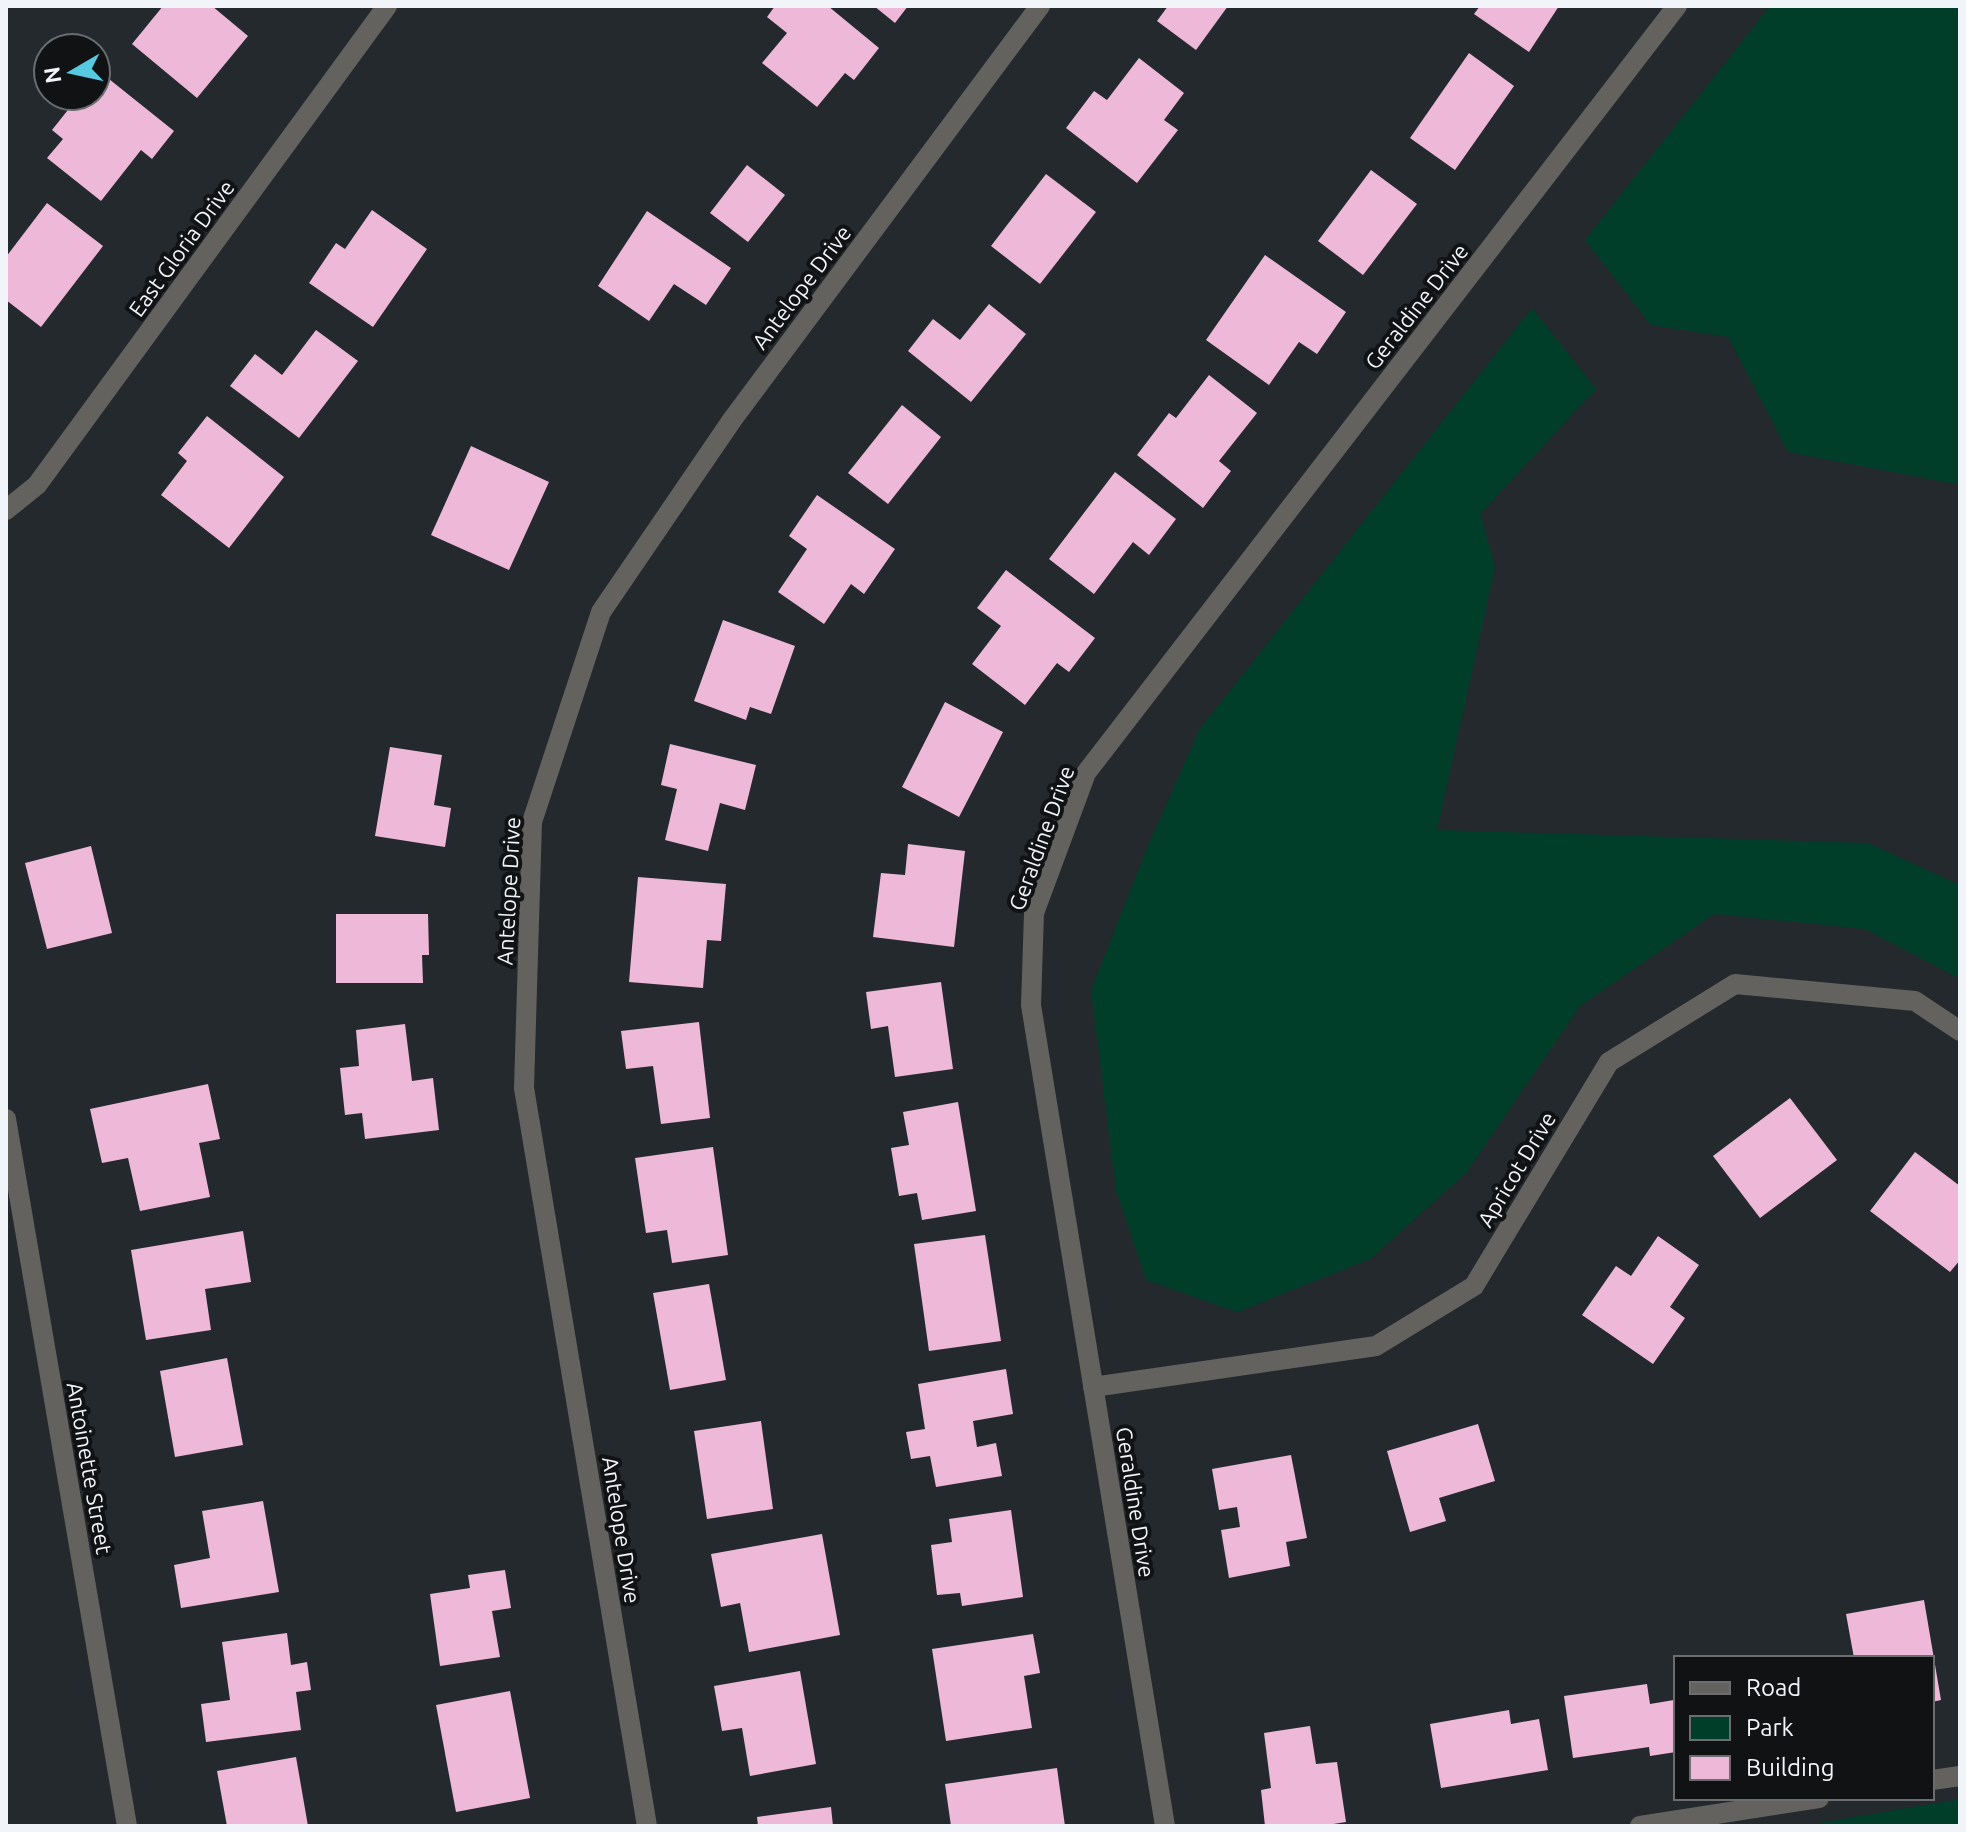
<svg xmlns="http://www.w3.org/2000/svg" width="1966" height="1832" font-family="Ubuntu,sans-serif">
	<style>
		.green { fill: #013e29 }
		.building { fill: #eeb9d8 }
		.lines { fill: none; stroke-linecap: round; stroke-linejoin: round }
		.street { stroke: #63625f; stroke-width: 20 }
		.labels { text-anchor: middle; dominant-baseline: central; stroke-width: 8; stroke-linejoin: round; paint-order: stroke }
		.street-label { font-size: 22px; fill: #f1f4f8; stroke: #101214 }
	</style>
	<rect width="100%" height="100%" fill="#24292e"/>
	<g class="green">
		<polygon points="1770,6 1956,6 1960,9 1960,485 1788,452 1728,337 1651,325 1585,240"/>
		<polygon points="1532,308 1596,389 1480,514 1495,567 1437,830 1868,843 1960,885 1960,979 1865,929 1714,914 1580,1006 1466,1173 1370,1259 1237,1312 1146,1280 1116,1190 1091,990 1147,848 1199,730"/>
		<polygon points="1960,1799 1960,1826 1801,1826"/>
	</g>
	<g class="building">
		<polygon points="163,6 212,6 248,36 197,98 132,44"/>
		<polygon points="775,6 828,6 879,48 854,80 845,73 817,107 762,63 787,33 767,17"/>
		<polygon points="874,6 908,6 895,23"/>
		<polygon points="1168,6 1228,6 1196,50 1157,21"/>
		<polygon points="1480,6 1559,6 1529,52 1474,14"/>
		<polygon points="1469,53 1514,86 1455,170 1410,138"/>
		<polygon points="1139,58 1184,93 1164,120 1178,130 1137,183 1066,128 1094,91 1107,100"/>
		<polygon points="99,71 174,131 152,159 141,150 101,201 47,158 63,139 52,130 79,96 96,96 96,75"/>
		<polygon points="747,165 785,195 748,242 710,213"/>
		<polygon points="1371,170 1417,204 1363,275 1318,241"/>
		<polygon points="1046,174 1096,212 1040,284 991,246"/>
		<polygon points="47,203 103,246 41,327 6,300 6,257"/>
		<polygon points="372,210 427,249 373,327 309,283 336,243 345,249"/>
		<polygon points="647,211 731,268 706,305 674,284 649,321 598,286"/>
		<polygon points="1265,255 1346,312 1317,354 1299,342 1269,385 1206,340"/>
		<polygon points="989,304 1026,334 971,402 908,351 933,319 960,340"/>
		<polygon points="316,330 358,361 299,438 230,386 255,354 282,375"/>
		<polygon points="1209,375 1257,413 1219,461 1231,471 1203,508 1137,455 1169,413 1176,418"/>
		<polygon points="902,405 941,437 888,504 848,473"/>
		<polygon points="207,416 284,477 229,548 161,495 187,461 178,453"/>
		<polygon points="471,446 549,482 509,570 431,535"/>
		<polygon points="1115,472 1176,519 1149,555 1133,542 1094,594 1049,559"/>
		<polygon points="817,495 895,549 864,594 851,584 824,624 778,592 807,549 789,536"/>
		<polygon points="1006,570 1095,638 1069,672 1057,663 1025,705 972,664 1001,626 977,608"/>
		<polygon points="723,620 795,646 771,714 750,707 746,720 694,701"/>
		<polygon points="945,702 1003,732 959,817 902,787"/>
		<polygon points="670,744 756,765 745,810 720,803 708,851 665,840 677,789 661,785"/>
		<polygon points="390,747 442,755 434,805 451,808 445,847 375,836"/>
		<polygon points="908,844 965,851 954,947 873,937 881,873 905,875"/>
		<polygon points="91,846 112,933 47,949 25,863"/>
		<polygon points="638,877 726,884 721,941 707,940 703,988 629,982"/>
		<polygon points="336,914 428,914 429,955 422,955 423,983 336,983"/>
		<polygon points="941,982 953,1069 895,1077 888,1026 871,1029 866,992"/>
		<polygon points="699,1022 710,1118 661,1124 653,1066 626,1069 621,1031"/>
		<polygon points="405,1024 412,1081 433,1078 439,1130 365,1139 362,1113 345,1115 340,1068 359,1066 356,1030"/>
		<polygon points="208,1084 220,1139 199,1143 210,1197 140,1211 128,1158 102,1163 90,1109"/>
		<polygon points="1790,1098 1837,1160 1760,1218 1713,1156"/>
		<polygon points="958,1102 976,1211 922,1220 917,1193 899,1196 891,1148 909,1145 903,1112"/>
		<polygon points="713,1147 728,1255 672,1263 667,1230 646,1233 635,1158"/>
		<polygon points="1915,1152 1960,1186 1960,1260 1950,1272 1870,1211"/>
		<polygon points="243,1231 251,1282 205,1289 211,1330 146,1340 131,1250"/>
		<polygon points="985,1235 1001,1341 929,1351 914,1244"/>
		<polygon points="1658,1236 1699,1265 1670,1307 1685,1318 1653,1364 1582,1315 1616,1266 1631,1276"/>
		<polygon points="709,1284 726,1380 670,1390 653,1293"/>
		<polygon points="227,1358 243,1445 175,1457 160,1371"/>
		<polygon points="1006,1369 1013,1414 973,1421 977,1447 996,1443 1002,1476 936,1487 930,1456 911,1459 906,1432 925,1429 918,1384"/>
		<polygon points="761,1421 773,1509 707,1519 694,1431"/>
		<polygon points="1478,1424 1495,1481 1439,1498 1446,1521 1410,1532 1387,1451"/>
		<polygon points="1291,1455 1307,1538 1286,1542 1290,1566 1229,1578 1221,1530 1240,1527 1237,1507 1219,1510 1212,1469"/>
		<polygon points="263,1501 279,1592 181,1608 174,1565 210,1558 202,1511"/>
		<polygon points="1011,1510 1023,1597 962,1606 960,1593 937,1595 931,1545 952,1542 949,1519"/>
		<polygon points="822,1534 840,1635 749,1652 740,1603 721,1607 711,1554"/>
		<polygon points="505,1570 511,1608 492,1611 500,1657 440,1666 430,1594 470,1588 468,1575"/>
		<polygon points="1924,1600 1941,1700 1932,1702 1932,1658 1854,1658 1846,1614"/>
		<polygon points="287,1633 291,1665 307,1662 311,1690 296,1692 301,1730 206,1742 201,1704 230,1700 222,1642"/>
		<polygon points="1033,1634 1040,1673 1024,1676 1032,1728 946,1741 932,1649"/>
		<polygon points="800,1671 816,1764 750,1776 742,1728 722,1731 714,1686"/>
		<polygon points="1647,1684 1650,1704 1674,1700 1676,1752 1650,1756 1649,1747 1573,1758 1564,1696"/>
		<polygon points="510,1691 530,1798 456,1812 436,1705"/>
		<polygon points="1509,1710 1511,1724 1539,1719 1548,1770 1441,1788 1430,1724"/>
		<polygon points="1310,1726 1316,1764 1337,1762 1346,1822 1321,1826 1265,1826 1261,1790 1271,1788 1264,1733"/>
		<polygon points="296,1757 308,1826 227,1826 217,1771"/>
		<polygon points="1057,1768 1065,1826 951,1826 945,1784"/>
		<polygon points="831,1807 833,1826 758,1826 757,1817"/>
	</g>
	<g class="lines">
		<g class="street">
			<polyline points="6,510 37,485 387,6"/>
			<polyline points="6,1119 127,1826"/>
			<polyline points="1093,1387 1376,1346 1474,1286 1609,1062 1735,984 1915,1001 1960,1031"/>
			<polyline points="1932,1780 1960,1776"/>
			<polyline points="647,1826 524,1088 532,822 601,612 732,420 1040,6"/>
			<polyline points="1165,1826 1031,1005 1034,913 1086,773 1677,6"/>
			<polyline points="1640,1826 1819,1798"/>
		</g>
	</g>
	<g class="labels">
		<g class="street-label">
			<text transform="translate(181 248) rotate(-54)">East Gloria Drive</text>
			<text transform="translate(801 287) rotate(-53)">Antelope Drive</text>
			<text transform="translate(1416 306) rotate(-52)">Geraldine Drive</text>
			<text transform="translate(1041 838) rotate(-70)">Geraldine Drive</text>
			<text transform="translate(508 891) rotate(-87)">Antelope Drive</text>
			<text transform="translate(1516 1169) rotate(-59)">Apricot Drive</text>
			<text transform="translate(90 1468) rotate(80)">Antoinette Street</text>
			<text transform="translate(1136 1502) rotate(81)">Geraldine Drive</text>
			<text transform="translate(622 1530) rotate(81)">Antelope Drive</text>
		</g>
	</g>
	<rect width="1966" height="1832" fill="none" stroke="#f1f4f8" stroke-width="16"/>
	<rect x="1674" y="1656" width="260" height="144" fill="#101214" stroke="#6a6c6f" stroke-width="2"/>
	<rect x="1690" y="1682" width="40" height="12" fill="#63625f" stroke="#6a6c6f" stroke-width="2"/>
	<text x="1746" y="1696" font-size="24" fill="#f1f4f8">Road</text>
	<rect x="1690" y="1716" width="40" height="24" fill="#013e29" stroke="#6a6c6f" stroke-width="2"/>
	<text x="1746" y="1736" font-size="24" fill="#f1f4f8">Park</text>
	<rect x="1690" y="1756" width="40" height="24" fill="#eeb9d8" stroke="#6a6c6f" stroke-width="2"/>
	<text x="1746" y="1776" font-size="24" fill="#f1f4f8">Building</text>
	<g transform="translate(72 72) rotate(261)"><circle r="38" fill="#101214" stroke="#6a6c6f" stroke-width="2"/>
	<path d="M0-6L14 30L0 20L-14 30Z" fill="#56c9e0"/>
	<text y="-12" font-size="22" font-weight="bold" text-anchor="middle" fill="#f1f4f8">N</text>
	</g>
</svg>
